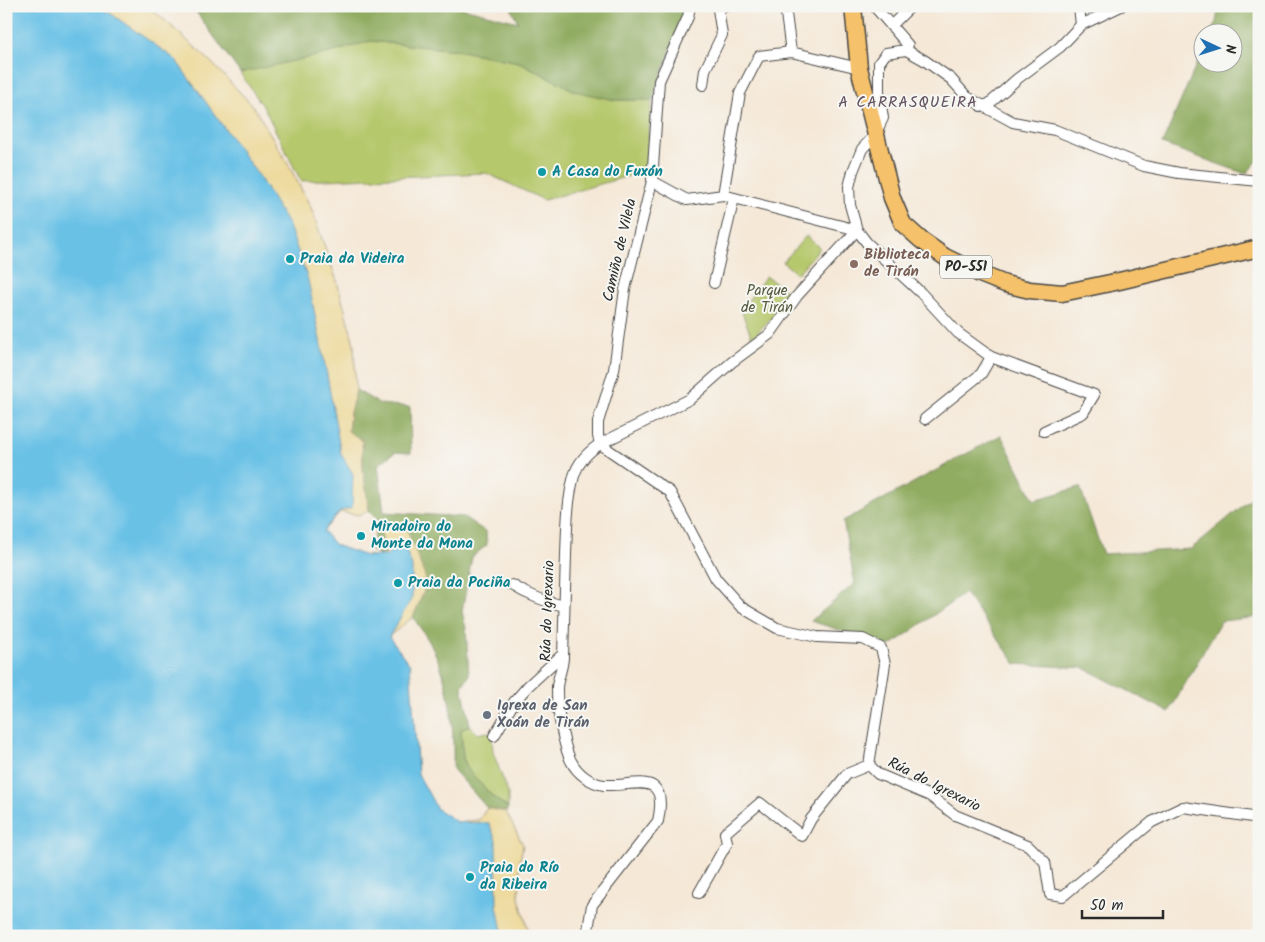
<svg xmlns="http://www.w3.org/2000/svg" width="1265" height="942" font-family="Kalam,sans-serif">
	<style>
		.green { fill: #b6c86c; stroke: #707a4c }
		.forest { fill: #90ac60; stroke: #5e6c46 }
		.sand { fill: #eeda9e; stroke: #8c8264 }
		.water { fill: #69c1e6; stroke: #4a7688 }
		.lines { fill: none; stroke-linecap: round; stroke-linejoin: round }
		.street-casing { stroke: #494745; stroke-width: 12 }
		.primary-casing { stroke: #494745; stroke-width: 19 }
		.street { stroke: #fff; stroke-width: 10 }
		.primary { stroke: #f5c16b; stroke-width: 16 }
		.culture-dot { fill: #0f9aa8; stroke: #f6f6f2; stroke-width: 2 }
		.education-dot { fill: #8d6e63; stroke: #f6f6f2; stroke-width: 2 }
		.worship-dot { fill: #6b7280; stroke: #f6f6f2; stroke-width: 2 }
		.labels { text-anchor: middle; dominant-baseline: central; stroke-width: 4; stroke-linejoin: round; paint-order: stroke }
		.shield { fill: #f6f6f2; stroke: #686867; stroke-width: 1 }
		.shield-label { font-size: 14px; font-weight: bold; fill: #2b2b2b }
		.culture-label { font-size: 15px; font-weight: bold; fill: #0d838f; stroke: #f6f6f2; text-anchor: start }
		.street-label { font-size: 15px; fill: #2b2b2b; stroke: #f6f6f2 }
		.education-label { font-size: 15px; font-weight: bold; fill: #785e54; stroke: #f6f6f2; text-anchor: start }
		.park-label { font-size: 15px; fill: #555a3e; stroke: #f6f6f2 }
		.worship-label { font-size: 15px; font-weight: bold; fill: #5b616d; stroke: #f6f6f2; text-anchor: start }
		.neighbourhood-label { font-size: 16px; letter-spacing: 1px; fill: #645360; stroke: #f6f6f2 }
	</style>
	<rect width="100%" height="100%" fill="#f6f6f2"/>
	<filter id="ink" filterUnits="userSpaceOnUse"><feTurbulence type="fractalNoise" baseFrequency=".02" numOctaves="2"/><feDisplacementMap in="SourceGraphic" scale="10" xChannelSelector="R" yChannelSelector="G"/><feConvolveMatrix kernelMatrix="1 2 1 2 8 2 1 2 1" color-interpolation-filters="sRGB"/></filter>
	<filter id="wash" filterUnits="userSpaceOnUse"><feTurbulence type="fractalNoise" baseFrequency=".0096" numOctaves="4" result="noise"/><feDisplacementMap in="SourceGraphic" scale="20" xChannelSelector="R" yChannelSelector="G"/><feGaussianBlur stdDeviation="1.12" result="paint"/><feColorMatrix in="noise" values="0 0 0 0 0 0 0 0 0 0 0 0 0 0 0 0 0 1.4 0 .05"/><feComposite in="paint" operator="in"/></filter>
	<g filter="url(#wash)">
		<rect width="100%" height="100%" fill="#f5e8d7"/>
		<g class="green">
			<polygon points="370,41 456,50 519,62 575,91 614,100 652,100 645,169 643,172 544,200 486,173 301,181 263,106 240,73 272,57 330,53"/>
			<polygon points="806,236 820,248 797,274 783,262"/>
			<polygon points="766,276 793,296 752,338 741,310"/>
			<polygon points="470,725 477,734 488,732 492,735 493,752 508,793 508,808 493,797 469,771 463,758 461,730"/>
		</g>
		<g class="forest">
			<polygon points="192,6 309,6 310,9 329,6 455,6 518,22 510,6 687,6 652,100 614,100 575,91 519,62 456,50 370,41 330,53 240,73"/>
			<polygon points="1219,6 1259,6 1259,159 1246,174 1162,144 1202,52 1202,62 1232,62 1232,32 1211,32 1216,22"/>
			<path d="M356 390 380 404 410 407 411 453 395 452 378 465 384 512 464 517 486 532 487 545 472 557 462 611 466 628 469 676 462 686 470 725 461 730 463 758 469 771 493 797 508 808 506 812 487 808 453 769C454 728 451 684 432 647 427 636 419 627 413 617L424 591 408 532 402 525 386 522 387 556 371 551 378 520 369 510 363 470 362 440 348 432 350 412Z"/>
			<polygon points="1001,435 1034,500 1080,487 1103,554 1191,549 1259,492 1259,617 1221,621 1169,712 1084,668 1016,664 965,593 890,646 811,621 855,583 843,521"/>
		</g>
		<g class="sand">
			<polygon points="6,6 147,6 167,22 210,61 254,107 287,162 311,208 337,281 354,344 356,390 350,412 348,431 362,440 363,470 369,510 359,515 340,512 323,531"/>
			<polygon points="378,520 402,525 408,532 425,576 424,591 413,617 388,637 366,556 386,555"/>
			<polygon points="487,808 506,812 523,845 520,861 519,898 530,936 468,936 457,822 479,820"/>
		</g>
		<polygon class="water" points="6,6 95,6 110,13 175,59 258,175 289,226 308,280 327,375 341,454 353,474 352,508 340,511 323,531 335,545 366,556 387,556 395,544 404,545 412,566 412,598 389,637 410,665 418,774 437,809 457,822 489,823 496,840 497,906 503,936 6,936"/>
	</g>
	<g filter="url(#ink)">
		<g class="lines">
			<defs>
				<g id="street">
					<polyline points="785,6 791,52"/>
					<polyline points="874,6 908,45 906,50"/>
					<polyline points="1079,6 1081,25"/>
					<polyline points="891,26 911,6"/>
					<polyline points="703,85 705,70 722,35 718,9 724,6"/>
					<polyline points="981,106 989,104 1017,79 1060,47 1081,25 1121,6"/>
					<polyline points="652,181 687,200 723,195 740,93 759,56 791,52 859,68"/>
					<polyline points="714,283 734,198"/>
					<polyline points="991,357 1094,395 1083,413 1044,431"/>
					<polyline points="925,419 981,374 991,357 958,333 921,293 867,243 857,230 850,205 849,187 853,171 862,149 875,135 883,118 879,92 879,63 886,53 906,50 924,60 951,79 967,97 1013,122 1055,130 1144,166 1179,173 1259,181"/>
					<polyline points="600,444 670,492 716,579 741,607 777,628 817,637 863,639 881,648 885,664 869,765 878,774 930,796 955,815 1028,845 1045,862 1050,894 1063,896 1152,822 1183,807 1259,818"/>
					<polyline points="600,444 598,436 598,422 614,370 625,289 652,181 659,81 688,17 690,6"/>
					<path d="M512 585C529 596 545 601 564 606"/>
					<polyline points="494,736 514,702 528,686 563,654"/>
					<polyline points="699,893 727,843 725,833 760,803 802,836 811,819 847,774 869,765"/>
					<path d="M587 936 592 905 658 821C669 768 635 787 604 785 590 783 577 773 571 761 565 750 559 719 558 706 557 700 557 693 557 687 558 677 563 667 563 657 564 623 565 589 566 555 567 528 567 502 574 476 578 462 588 452 600 444L690 399 732 362 770 334 797 296 857 230 723 195"/>
				</g>
				<polyline id="primary" points="853,6 859,68 892,198 903,224 921,240 945,257 980,274 1005,284 1030,290 1062,293 1115,282 1259,248"/>
			</defs>
			<use href="#street" class="street-casing"/>
			<use href="#primary" class="primary-casing"/>
			<use href="#street" class="street"/>
			<use href="#primary" class="primary"/>
		</g>
	</g>
	<g class="culture-dot">
		<circle cx="542" cy="172" r="5"/>
		<circle cx="290" cy="259" r="5"/>
		<circle cx="361" cy="536" r="5"/>
		<circle cx="398" cy="583" r="5"/>
		<circle cx="470" cy="877" r="5"/>
	</g>
	<circle class="education-dot" cx="854" cy="264" r="5"/>
	<circle class="worship-dot" cx="487" cy="715" r="5"/>
	<g class="labels">
		<rect class="shield" x="940" y="255.5" width="52" height="23" rx="4"/>
		<g class="shield-label">
			<text x="966" y="267">PO-551</text>
		</g>
		<g class="culture-label">
			<text x="552" y="172">A Casa do Fuxón</text>
			<text x="300" y="259">Praia da Videira</text>
			<text x="371" y="527">Miradoiro do<tspan x="371" dy="17">Monte da Mona</tspan></text>
			<text x="408" y="583">Praia da Pociña</text>
			<text x="480" y="868">Praia do Río<tspan x="480" dy="17">da Ribeira</tspan></text>
		</g>
		<g class="street-label">
			<text transform="translate(620 250) rotate(-77)">Camiño de Vilela</text>
			<text transform="translate(548 611) rotate(-88)">Rúa do Igrexario</text>
			<text transform="translate(934 785) rotate(27)">Rúa do Igrexario</text>
		</g>
		<g class="education-label">
			<text x="864" y="255">Biblioteca<tspan x="864" dy="17">de Tirán</tspan></text>
		</g>
		<g class="park-label">
			<text x="767" y="291">Parque<tspan x="767" dy="17">de Tirán</tspan></text>
		</g>
		<g class="worship-label">
			<text x="497" y="706">Igrexa de San<tspan x="497" dy="17">Xoán de Tirán</tspan></text>
		</g>
		<g class="neighbourhood-label">
			<text x="908" y="102">A CARRASQUEIRA</text>
		</g>
	</g>
	<rect width="1265" height="942" fill="none" stroke="#f6f6f2" stroke-width="25"/>
	<g transform="translate(1218 48) rotate(94)"><circle r="24" fill="#f6f6f2" stroke="#a5a5a2"/>
	<path d="M0-4L9 19L0 12L-9 19Z" fill="#1f6fb2"/>
	<text y="-8" font-size="14" font-weight="bold" text-anchor="middle" fill="#2b2b2b">N</text>
	</g>
	<path d="M1082 910v8h81v-8" fill="none" stroke="#2b2b2b" stroke-width="2.5"/>
	<text x="1090" y="910" font-size="15" fill="#2b2b2b" stroke="#f6f6f2" stroke-width="4" paint-order="stroke">50 m</text>
</svg>
